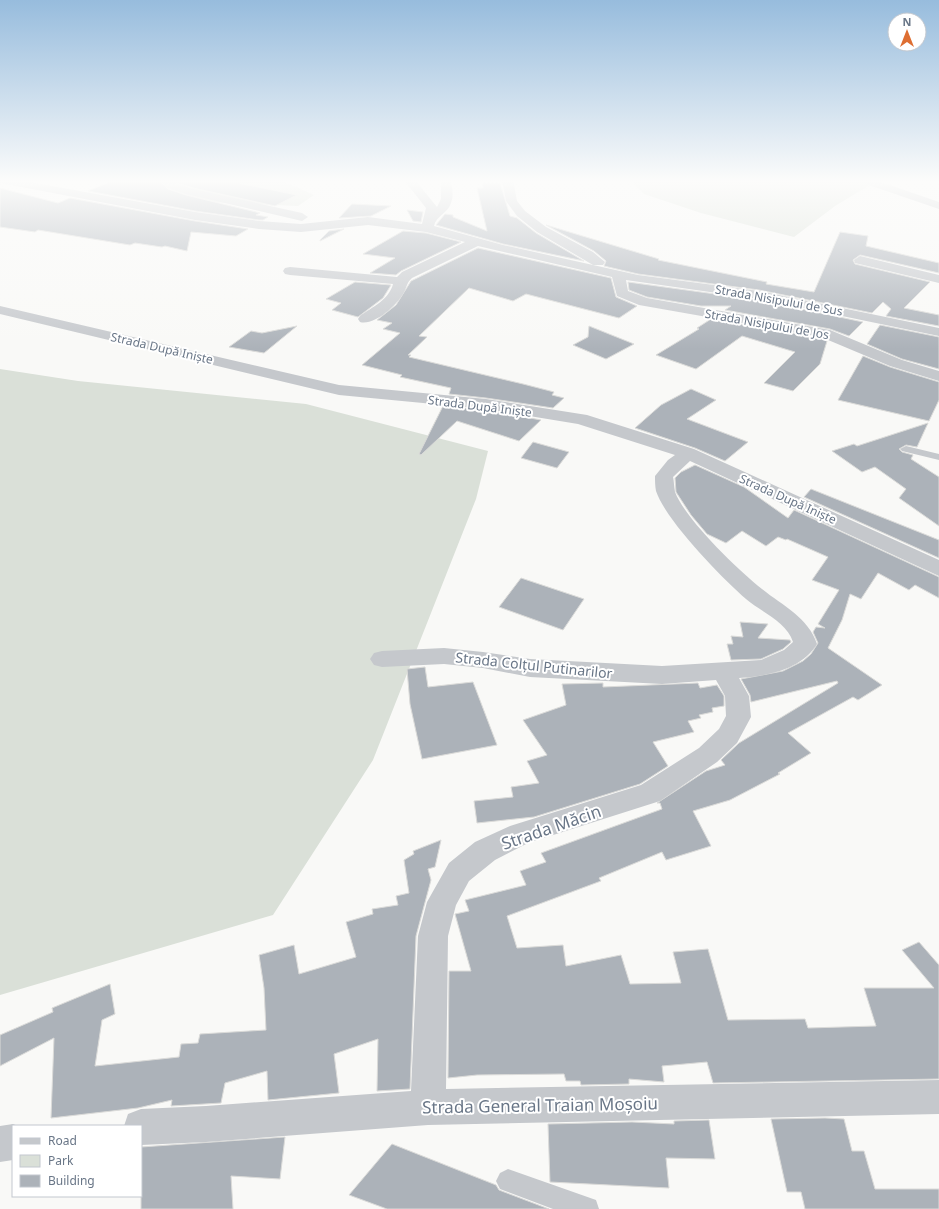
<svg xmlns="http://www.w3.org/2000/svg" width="939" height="1209" font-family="'Noto Sans',sans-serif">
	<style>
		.green { fill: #dae0d8 }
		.building { fill: #acb2b9; stroke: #dbdbd9 }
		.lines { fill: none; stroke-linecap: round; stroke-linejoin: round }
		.service { fill: #c5c8cc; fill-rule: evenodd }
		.minor { fill: #c5c8cc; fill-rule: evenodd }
		.labels { text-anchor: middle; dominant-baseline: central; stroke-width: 4; stroke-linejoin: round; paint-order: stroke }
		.far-street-label { font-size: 12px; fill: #697687; stroke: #fff }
		.street-label { font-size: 14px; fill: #697687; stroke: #fff }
		.near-street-label { font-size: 17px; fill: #697687; stroke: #fff }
	</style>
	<rect width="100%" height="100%" fill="#f9f9f7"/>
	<g class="green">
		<polygon points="106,180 281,180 314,195 298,206 184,201"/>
		<polygon points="630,180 878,180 835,206 794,237 701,213 644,194"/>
		<polygon points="0,369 78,381 306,404 488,451 476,499 373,760 273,915 0,995"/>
	</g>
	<g class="building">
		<polygon points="114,180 159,180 168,189 186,195 260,213 256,215 268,217 263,220 259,220 195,211 88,191"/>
		<polygon points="174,180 224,180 297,195 275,206 193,188 177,183"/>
		<polygon points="482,183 500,183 510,216 517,218 536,233 584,261 503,244 436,225 445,214 453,215 453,217 487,231 477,188 483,188"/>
		<polygon points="0,188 58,203 70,198 195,221 248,229 236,236 191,232 187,251 165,246 162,247 135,243 130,245 38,230 35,232 0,227"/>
		<polygon points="352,204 391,206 371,216 339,218"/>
		<polygon points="407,210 423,212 421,222 413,221"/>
		<polygon points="546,225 659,259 658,260 767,282 766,284 814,292 840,232 868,236 866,246 939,263 939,273 860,255 853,260 855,264 930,282 904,308 939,315 939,326 886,316 891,309 883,302 872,313 759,290 638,274 604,266 606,261 594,251"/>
		<polygon points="344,229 320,241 320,240 329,231"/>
		<polygon points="403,231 426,233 461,242 401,271 396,275 370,273 395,258 363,254"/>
		<polygon points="478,248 611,278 616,297 637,306 619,318 526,294 513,301 469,288 419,336 427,337 408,355 411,355 409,357 523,384 554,392 552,395 564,398 553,408 486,398 449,394 451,388 400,377 402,375 362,365 400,333 383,329 392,323 377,320 396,305 411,281"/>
		<polygon points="355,282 391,285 383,298 358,317 332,310 341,303 326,299"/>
		<polygon points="628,282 759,300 863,322 849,336 830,329 725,310 731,306 701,306 647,297 629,290"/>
		<polygon points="711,319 821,338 827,341 820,364 793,391 764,383 795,352 742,336 696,369 656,355 699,329 697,328"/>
		<polygon points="880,325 939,337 939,369 902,359 867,344"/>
		<polygon points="297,326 264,353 229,347 251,331 262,333"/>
		<polygon points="589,326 634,344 606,359 573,345 588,337"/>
		<polygon points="863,356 890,367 939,382 939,400 929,421 838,400"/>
		<polygon points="691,389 716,400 687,419 748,442 725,461 695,448 635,428 661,405"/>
		<polygon points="443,406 486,410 541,420 519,441 457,421 421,455 419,454"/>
		<polygon points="928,423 917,447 906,445 899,449 902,452 913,455 911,459 939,477 939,526 899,498 906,489 875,467 862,472 832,451 854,444 857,446"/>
		<polygon points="533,442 569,452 557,468 521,458"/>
		<polygon points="695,465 744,487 788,518 794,510 939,577 939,598 915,585 909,590 878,573 861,599 850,594 842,620 828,648 882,685 858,700 853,697 788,733 811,753 778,773 780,774 730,800 693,811 711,846 666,860 662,852 599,878 601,881 507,916 517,948 563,945 566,966 621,955 630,984 681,983 673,952 708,949 728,1020 805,1019 808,1028 876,1026 864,988 934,988 902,950 919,942 939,965 939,1079 713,1083 707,1062 662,1066 664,1082 629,1079 629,1084 581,1085 580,1081 566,1081 564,1074 477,1075 448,1078 449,971 471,971 455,914 469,911 465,900 526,885 520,871 546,862 541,853 662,809 660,803 657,803 706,771 725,765 721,760 739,743 838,683 837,681 751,702 750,695 741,679 783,671 803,661 811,654 818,643 813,632 816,627 825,628 818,624 839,590 812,580 828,557 787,539 786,540 778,537 766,546 742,531 726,543 707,534 691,515 676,492 675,478 681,472"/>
		<polygon points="811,489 939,540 939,558 804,497"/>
		<polygon points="521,578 584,599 563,630 499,607"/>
		<polygon points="740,622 768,624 758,638 790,640 791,642 783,649 761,659 731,660 727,644 733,644 731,636 743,637"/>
		<polygon points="425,667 428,687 473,682 497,745 422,759 410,704 407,669"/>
		<polygon points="603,683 603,687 698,683 700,688 717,685 724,696 724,706 712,708 713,712 699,715 701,718 688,721 694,732 653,742 668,766 640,784 534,817 477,823 474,801 513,797 511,787 539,783 527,761 547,755 523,720 566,705 562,684"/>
		<polygon points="441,840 435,867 428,869 431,880 416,936 410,1089 377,1091 378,1039 334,1054 339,1093 268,1100 267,1071 225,1083 221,1103 171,1106 172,1100 138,1108 51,1118 54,1038 0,1066 0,1035 53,1012 52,1008 110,984 115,1014 102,1020 95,1066 179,1057 181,1044 198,1043 200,1034 266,1030 264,988 259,955 294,945 299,974 356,957 346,922 373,914 372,909 398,905 396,896 409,893 404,860 414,854 413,851"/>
		<polygon points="825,1118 844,1119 852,1151 864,1151 875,1189 939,1189 939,1209 805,1209 801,1192 787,1192 771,1119"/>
		<polygon points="709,1120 715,1159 666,1158 669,1188 550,1182 548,1124 632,1122 674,1124 674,1121"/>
		<polygon points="285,1137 280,1179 231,1176 233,1209 141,1209 141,1147"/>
		<polygon points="392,1144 496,1185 499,1190 549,1209 387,1209 349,1195"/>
	</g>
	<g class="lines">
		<g class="service">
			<polygon points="906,446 939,454 939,460 902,451 900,449"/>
			<polygon points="508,1169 596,1200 599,1209 553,1209 500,1189 496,1181 500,1173"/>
		</g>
		<g class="minor">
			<path d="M0 180H19L195 212 259 221 301 224 368 217 422 224 426 208 404 180H415L437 207 441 199V180H451C452 187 454 196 451 203 448 213 436 216 434 226L503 245 638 275 759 291 939 328V336L759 299 626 280 628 291 647 298 830 330 902 360 939 371V381L890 366 821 337 639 305 617 296 612 277 478 246 412 278C406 283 407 288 403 294 396 306 374 326 360 322L358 319 360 316C372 307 389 300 393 284L290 275 285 274 283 271 285 268 290 267 397 277 402 272 465 242 426 232 368 225 301 232 259 229 195 220 0 183Z"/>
			<polygon points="160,180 172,180 176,184 193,189 302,213 308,217 302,221 186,194 168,188"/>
			<polygon points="502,180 513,180 517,201 525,211 546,227 593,252 605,262 603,265 593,265 537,232 517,216 506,201"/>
			<polygon points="859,180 875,180 939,202 939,209 860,182"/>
			<polygon points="860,256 939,275 939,283 855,263 854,260"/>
			<path d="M0 306 339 385 486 399 587 415 694 449 939 560V576L690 461 673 477C674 481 674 487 675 492 686 520 737 569 762 589 783 606 808 617 817 644 801 670 767 676 739 678L749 696 751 717 737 743 717 762 660 801 528 843 495 860 469 881 456 905 448 936 446 1089 939 1080V1114L428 1125 206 1142 141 1145V1126H124L128 1114 141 1109 206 1106 411 1091 418 936 427 902 449 863 475 842 510 826 641 785 699 748 719 729 726 716 725 696 716 680 662 684 530 677 483 668 444 664 382 667 374 665 370 659 374 653 382 651 444 648 483 652 530 659 662 666 761 660 784 650 793 642C787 622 761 612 746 599 722 578 666 521 656 491 655 486 655 481 655 476L668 460 675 455 578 424 486 409 339 395 0 314Z"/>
			<polygon points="13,1124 18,1126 13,1126 13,1160 0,1162 0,1126"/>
		</g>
	</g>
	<linearGradient id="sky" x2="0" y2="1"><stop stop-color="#97bcdd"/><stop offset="0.52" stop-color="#fcfcfb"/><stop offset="1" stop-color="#fcfcfb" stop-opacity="0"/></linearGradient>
	<rect width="939" height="349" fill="url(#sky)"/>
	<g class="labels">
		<g class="far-street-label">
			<text transform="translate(779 300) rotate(10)">Strada Nisipului de Sus</text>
			<text transform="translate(767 324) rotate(10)">Strada Nisipului de Jos</text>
			<text transform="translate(162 348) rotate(13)">Strada După Iniște</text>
			<text transform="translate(480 406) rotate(7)">Strada După Iniște</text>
			<text transform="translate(788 499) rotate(24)">Strada După Iniște</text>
		</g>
		<g class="street-label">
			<text transform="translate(534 665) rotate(6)">Strada Colțul Putinarilor</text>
		</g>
		<g class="near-street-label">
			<text transform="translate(551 827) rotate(-19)">Strada Măcin</text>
			<text transform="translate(540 1105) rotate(-1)">Strada General Traian Moșoiu</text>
		</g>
	</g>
	<rect x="12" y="1125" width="130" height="72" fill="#ffffff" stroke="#c3c8cf"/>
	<rect x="20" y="1138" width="20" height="6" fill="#c5c8cc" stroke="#c3c8cf"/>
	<text x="48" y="1145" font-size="12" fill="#697687">Road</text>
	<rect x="20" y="1155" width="20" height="12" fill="#dae0d8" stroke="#c3c8cf"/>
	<text x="48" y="1165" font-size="12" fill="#697687">Park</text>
	<rect x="20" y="1175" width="20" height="12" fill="#acb2b9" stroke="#c3c8cf"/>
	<text x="48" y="1185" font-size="12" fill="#697687">Building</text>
	<g transform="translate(907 32)"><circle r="19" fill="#ffffff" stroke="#c3c8cf"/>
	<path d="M0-3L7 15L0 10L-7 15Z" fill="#de6e32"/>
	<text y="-6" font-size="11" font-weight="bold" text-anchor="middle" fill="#697687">N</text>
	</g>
</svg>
